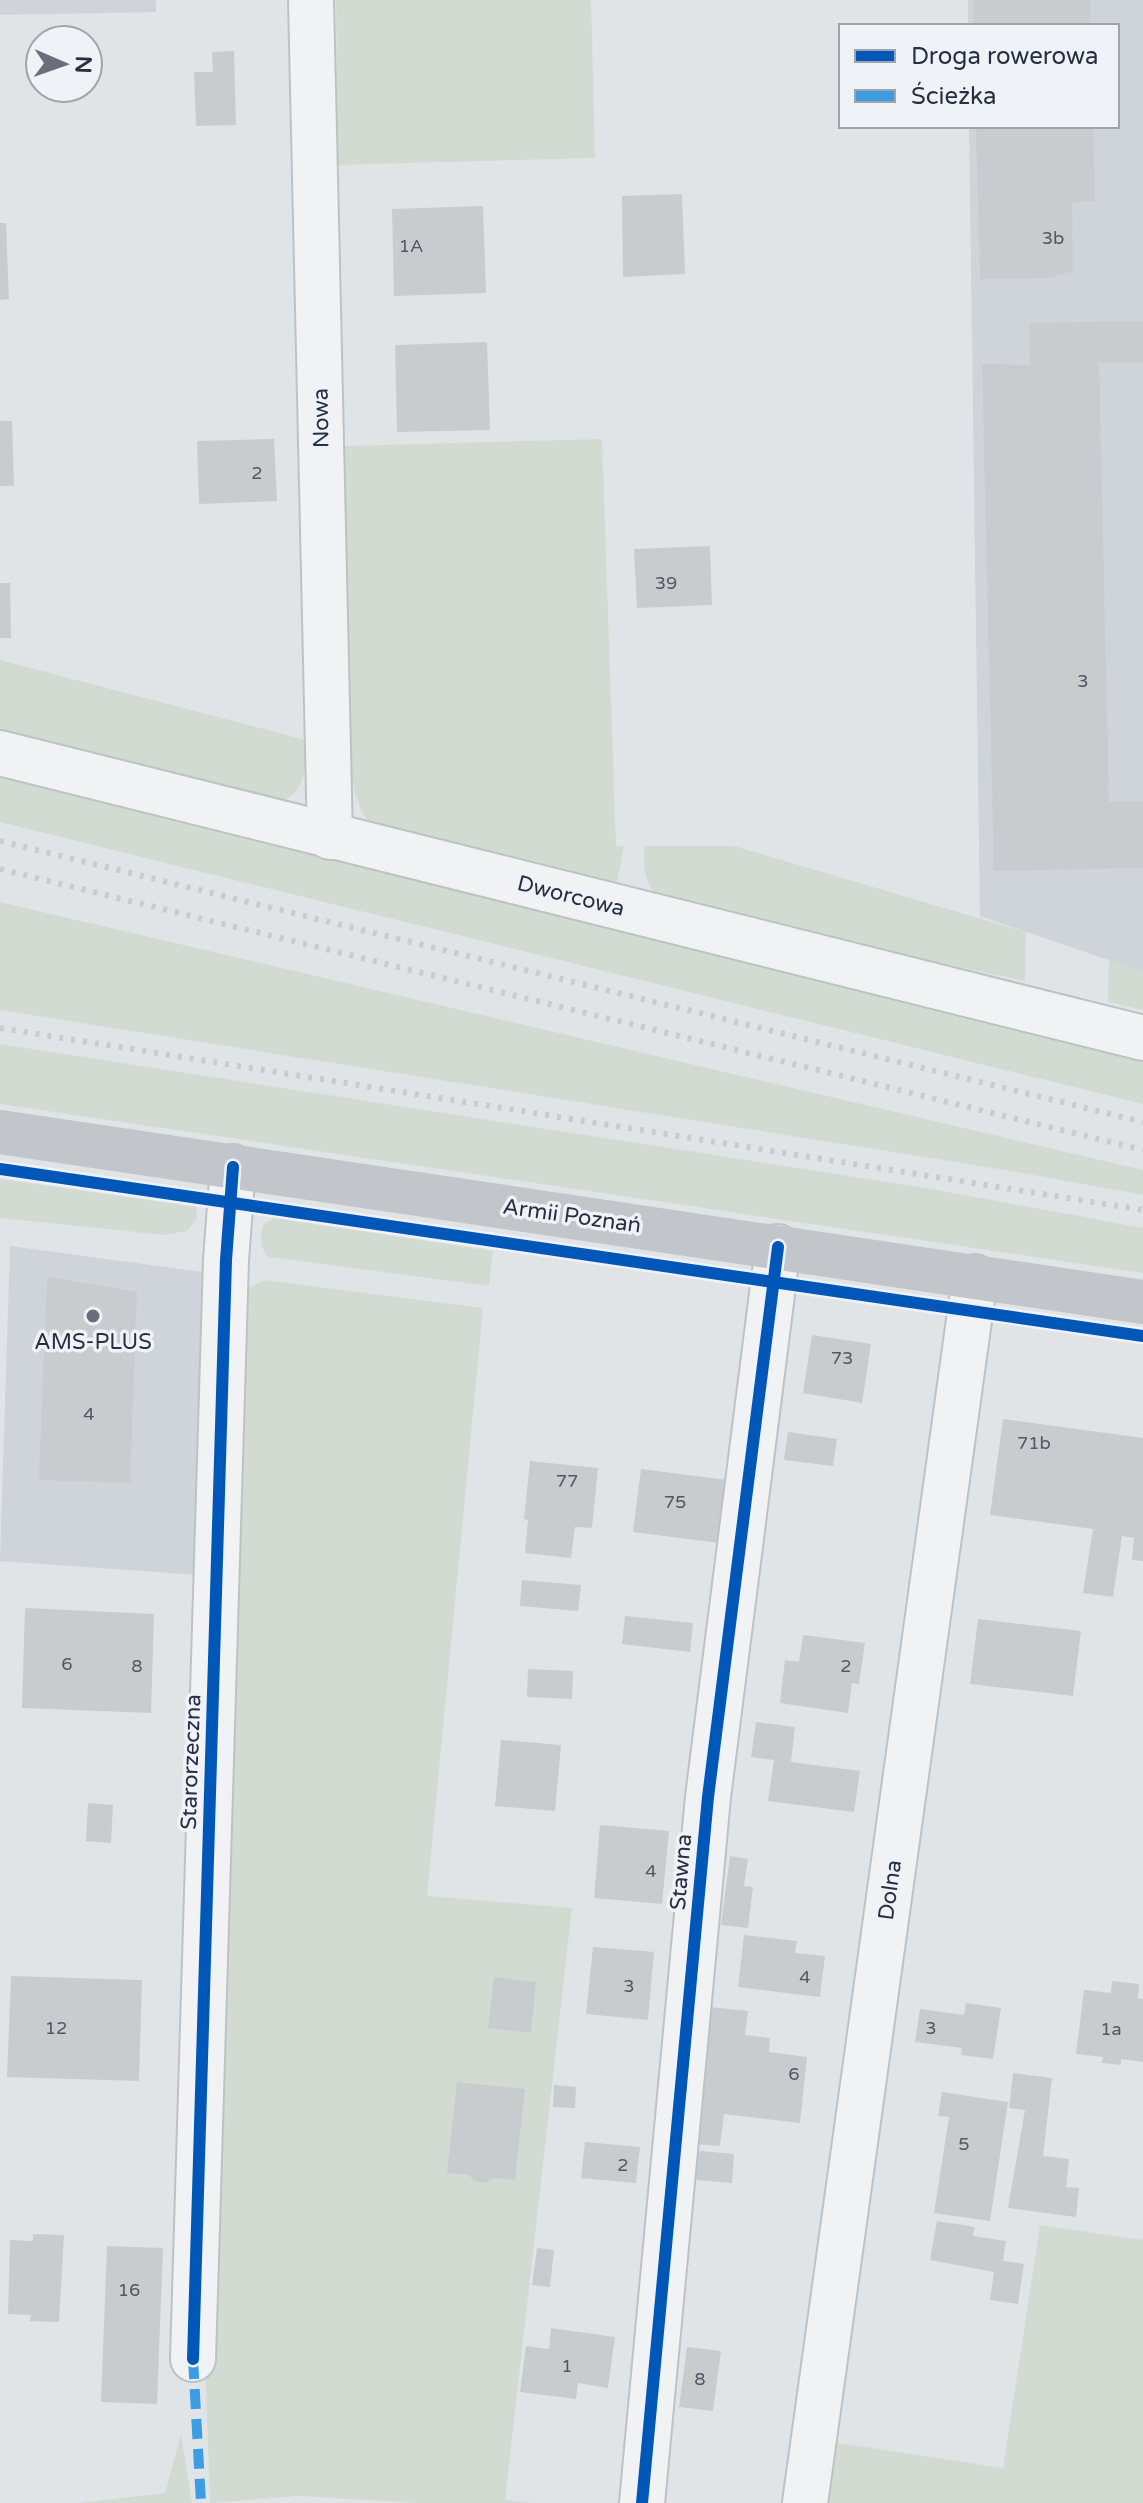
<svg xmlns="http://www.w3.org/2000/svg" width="1143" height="2503" font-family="'Varela Round',sans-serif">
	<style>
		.built { fill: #cfd3da }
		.green { fill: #d1dbd2 }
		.building { fill: #c9cccf }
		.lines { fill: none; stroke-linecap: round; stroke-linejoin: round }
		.street-casing { stroke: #bfc2c5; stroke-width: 48 }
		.street { stroke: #f1f2f3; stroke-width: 44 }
		.secondary { stroke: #c2c5c9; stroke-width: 44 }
		.rail { stroke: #cacbce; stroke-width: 6; stroke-dasharray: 4 8; stroke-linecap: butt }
		.quiet { stroke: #3d9de3; stroke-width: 10; stroke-dasharray: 20 10; stroke-linecap: butt }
		.cycleway-casing { stroke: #eff2f7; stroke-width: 17 }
		.cycleway { stroke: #0057b8; stroke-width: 12 }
		.poi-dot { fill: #686f7b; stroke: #eff2f7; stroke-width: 3 }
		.labels { text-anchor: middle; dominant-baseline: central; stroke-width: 7; stroke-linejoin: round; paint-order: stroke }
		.number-label { font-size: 18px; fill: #505865 }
		.street-label { font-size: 22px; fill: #273041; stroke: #eff2f7 }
		.poi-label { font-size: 22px; fill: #273041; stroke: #eff2f7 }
	</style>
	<rect width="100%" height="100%" fill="#e1e4e7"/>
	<g class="built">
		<polygon points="0,0 156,0 156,12 0,15"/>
		<polygon points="968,0 1143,0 1143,972 980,916 969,126 1117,126 1117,26 968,26"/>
		<polygon points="10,1246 210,1273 199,1575 0,1561"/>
	</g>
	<g class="green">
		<polygon points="336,0 591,0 595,158 338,165"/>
		<polygon points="602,439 616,846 624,846 617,881 610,886 372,824 362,813 352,784 344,446"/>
		<path d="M0 660 306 740C307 765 307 792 279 802L0 732Z"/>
		<polygon points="0,777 1143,1061 1143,1104 0,822"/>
		<path d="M644 846H734L1026 932 1025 981 672 906C646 894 643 872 644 846Z"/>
		<polygon points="0,902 1143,1170 1143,1195 1000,1169 0,1010"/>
		<polygon points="1109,960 1143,972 1143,1010 1108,1002"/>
		<polygon points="0,1044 932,1189 1143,1228 1143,1273 0,1104"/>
		<polygon points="0,1179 196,1207 197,1218 187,1231 165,1235 0,1218"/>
		<path d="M274 1218 493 1251 489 1286 269 1257C259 1248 259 1237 264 1224Z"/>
		<polygon points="264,1280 483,1308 427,1896 572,1908 505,2500 535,2503 418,2503 299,2496 210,2503 205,2358 244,1291"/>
		<polygon points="1040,2225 1143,2240 1143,2503 827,2503 838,2443 1003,2468"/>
		<polygon points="181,2434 192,2503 79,2503 165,2493"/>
	</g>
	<g class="building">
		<polygon points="973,0 1090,0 1090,26 974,26"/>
		<polygon points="234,51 236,125 196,126 194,72 213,72 212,52"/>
		<polygon points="976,126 1093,126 1095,201 1072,202 1073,271 1049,278 980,279"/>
		<polygon points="682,194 685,274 623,277 622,196"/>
		<polygon points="483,206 486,293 394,296 392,209"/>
		<polygon points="0,223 6,223 9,299 0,300"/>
		<polygon points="1143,321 1143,362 1099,363 1109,802 1143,801 1143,868 994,871 982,364 1030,365 1029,323"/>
		<polygon points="487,342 490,430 397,432 395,345"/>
		<polygon points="0,421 12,421 14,486 0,486"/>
		<polygon points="274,439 277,501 199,504 197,441"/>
		<polygon points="710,546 712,605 637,608 634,549"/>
		<polygon points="0,583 10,583 11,638 0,638"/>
		<polygon points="47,1277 137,1292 130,1483 39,1480"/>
		<polygon points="812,1335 871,1344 862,1403 803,1393"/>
		<polygon points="1003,1419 1143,1438 1143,1561 1132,1560 1134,1538 1122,1536 1113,1597 1083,1593 1093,1529 990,1515"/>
		<polygon points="788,1432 837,1439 833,1466 784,1460"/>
		<polygon points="530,1461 598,1468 592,1528 575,1527 571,1558 525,1553 528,1520 524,1519"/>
		<polygon points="641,1469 727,1480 719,1543 633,1532"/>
		<polygon points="522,1580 581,1585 578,1611 520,1606"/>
		<polygon points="25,1608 154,1614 151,1713 22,1708"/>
		<polygon points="625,1616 693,1623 690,1652 622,1644"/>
		<polygon points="978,1619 1081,1631 1073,1696 970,1684"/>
		<polygon points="803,1635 865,1643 859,1684 852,1683 848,1713 780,1703 785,1660 799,1662"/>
		<polygon points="528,1669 573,1671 572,1699 527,1697"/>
		<polygon points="756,1722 795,1727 791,1762 860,1771 854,1812 768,1801 774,1760 751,1757"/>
		<polygon points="501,1740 561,1745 555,1811 495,1806"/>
		<polygon points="88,1803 113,1805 111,1843 86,1841"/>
		<polygon points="600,1825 669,1831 662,1904 594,1898"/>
		<polygon points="730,1856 748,1859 744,1886 753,1887 748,1928 721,1925"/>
		<polygon points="744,1935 797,1941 795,1953 825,1956 820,1997 738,1987"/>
		<polygon points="593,1947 654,1952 648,2020 586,2014"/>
		<polygon points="11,1976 142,1980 139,2081 7,2077"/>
		<polygon points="494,1977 536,1982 531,2033 488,2028"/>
		<polygon points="1112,1981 1139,1984 1138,1998 1143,1999 1143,2062 1121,2059 1121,2065 1102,2063 1103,2057 1076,2054 1084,1990 1111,1993"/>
		<polygon points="966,2003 1001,2008 993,2059 961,2055 962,2048 915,2042 920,2009 964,2015"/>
		<polygon points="710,2007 748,2011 745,2035 770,2038 769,2052 807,2057 800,2123 724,2114 720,2146 695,2144"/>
		<polygon points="1013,2073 1052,2078 1043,2156 1069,2159 1066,2187 1079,2188 1076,2217 1008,2208 1025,2110 1009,2108"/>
		<polygon points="457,2082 525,2089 515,2180 492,2178 486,2183 474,2181 469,2175 447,2173"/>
		<polygon points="554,2085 576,2087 575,2108 553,2107"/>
		<polygon points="942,2092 1008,2102 990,2221 934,2213 949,2117 938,2116"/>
		<polygon points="585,2142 640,2147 636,2183 581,2178"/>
		<polygon points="701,2151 734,2154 732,2183 697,2180 692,2173 695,2155"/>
		<polygon points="937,2221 975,2227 973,2236 1006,2241 1003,2261 1024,2264 1018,2304 990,2300 994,2272 930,2260"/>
		<polygon points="33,2234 64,2235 59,2322 30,2321 31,2315 8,2314 10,2240 33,2241"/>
		<polygon points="107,2246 163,2248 157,2404 101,2402"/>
		<polygon points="537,2248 554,2250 550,2287 532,2285"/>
		<polygon points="551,2328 615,2337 608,2388 578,2383 576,2399 520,2392 526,2346 549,2349"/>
		<polygon points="687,2347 721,2351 713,2411 679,2407"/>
	</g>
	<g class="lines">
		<defs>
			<g id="street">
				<polyline points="311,0 330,837"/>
				<polyline points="0,753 1143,1038"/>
				<polyline points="193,2359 226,1260 233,1167"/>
				<polyline points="642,2503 708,1797 778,1247"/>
				<polyline points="805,2503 975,1277"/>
			</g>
		</defs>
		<use href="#street" class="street-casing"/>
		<use href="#street" class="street"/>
		<polyline class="secondary" points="0,1132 1143,1302"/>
		<g class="rail">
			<polyline points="0,841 1143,1122"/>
			<polyline points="0,869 1143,1150"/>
			<polyline points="0,1028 1143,1210"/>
		</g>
		<polyline class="quiet" points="193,2359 201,2503"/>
		<defs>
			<g id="cycleway">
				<polyline points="0,1169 1143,1336"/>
				<polyline points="193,2359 226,1260 233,1167"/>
				<polyline points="642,2503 708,1797 778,1247"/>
			</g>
		</defs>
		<use href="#cycleway" class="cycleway-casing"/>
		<use href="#cycleway" class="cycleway"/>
	</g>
	<circle class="poi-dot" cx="93" cy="1316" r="8"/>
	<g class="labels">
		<g class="number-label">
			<text x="1053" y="238">3b</text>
			<text x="411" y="246">1A</text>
			<text x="257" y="473">2</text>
			<text x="666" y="583">39</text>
			<text x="1083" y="681">3</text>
			<text x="842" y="1358">73</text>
			<text x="89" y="1414">4</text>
			<text x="1034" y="1443">71b</text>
			<text x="567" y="1481">77</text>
			<text x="675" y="1502">75</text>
			<text x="67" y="1664">6</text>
			<text x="137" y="1666">8</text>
			<text x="846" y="1666">2</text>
			<text x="651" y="1871">4</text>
			<text x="805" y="1977">4</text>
			<text x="629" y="1986">3</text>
			<text x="56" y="2028">12</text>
			<text x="931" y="2028">3</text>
			<text x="1111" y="2029">1a</text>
			<text x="794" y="2074">6</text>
			<text x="964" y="2144">5</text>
			<text x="623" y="2165">2</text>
			<text x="129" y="2290">16</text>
			<text x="567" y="2366">1</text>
			<text x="700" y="2379">8</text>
		</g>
		<g class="street-label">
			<text transform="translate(321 418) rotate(-91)">Nowa</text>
			<text transform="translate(571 896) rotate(14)">Dworcowa</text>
			<text transform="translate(572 1216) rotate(8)">Armii Poznań</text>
			<text transform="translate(191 1762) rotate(-88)">Starorzeczna</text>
			<text transform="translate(681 1872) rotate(-85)">Stawna</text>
			<text transform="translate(890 1890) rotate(-82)">Dolna</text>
		</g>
		<g class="poi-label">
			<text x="93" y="1342">AMS-PLUS</text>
		</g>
	</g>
	<rect x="839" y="24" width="280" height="104" fill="#eff2f7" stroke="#9fa4ae" stroke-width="2"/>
	<rect x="855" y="50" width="40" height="12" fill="#0057b8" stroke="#9fa4ae" stroke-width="2"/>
	<text x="911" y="64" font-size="24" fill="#273041">Droga rowerowa</text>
	<rect x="855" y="90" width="40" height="12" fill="#3d9de3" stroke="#9fa4ae" stroke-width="2"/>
	<text x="911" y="104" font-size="24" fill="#273041">Ścieżka</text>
	<g transform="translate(64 64) rotate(92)"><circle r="38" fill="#eff2f7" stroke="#9fa4ae" stroke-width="2"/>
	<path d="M0-6L14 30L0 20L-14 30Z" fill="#686f7b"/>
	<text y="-12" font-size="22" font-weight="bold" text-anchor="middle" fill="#273041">N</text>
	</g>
</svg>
